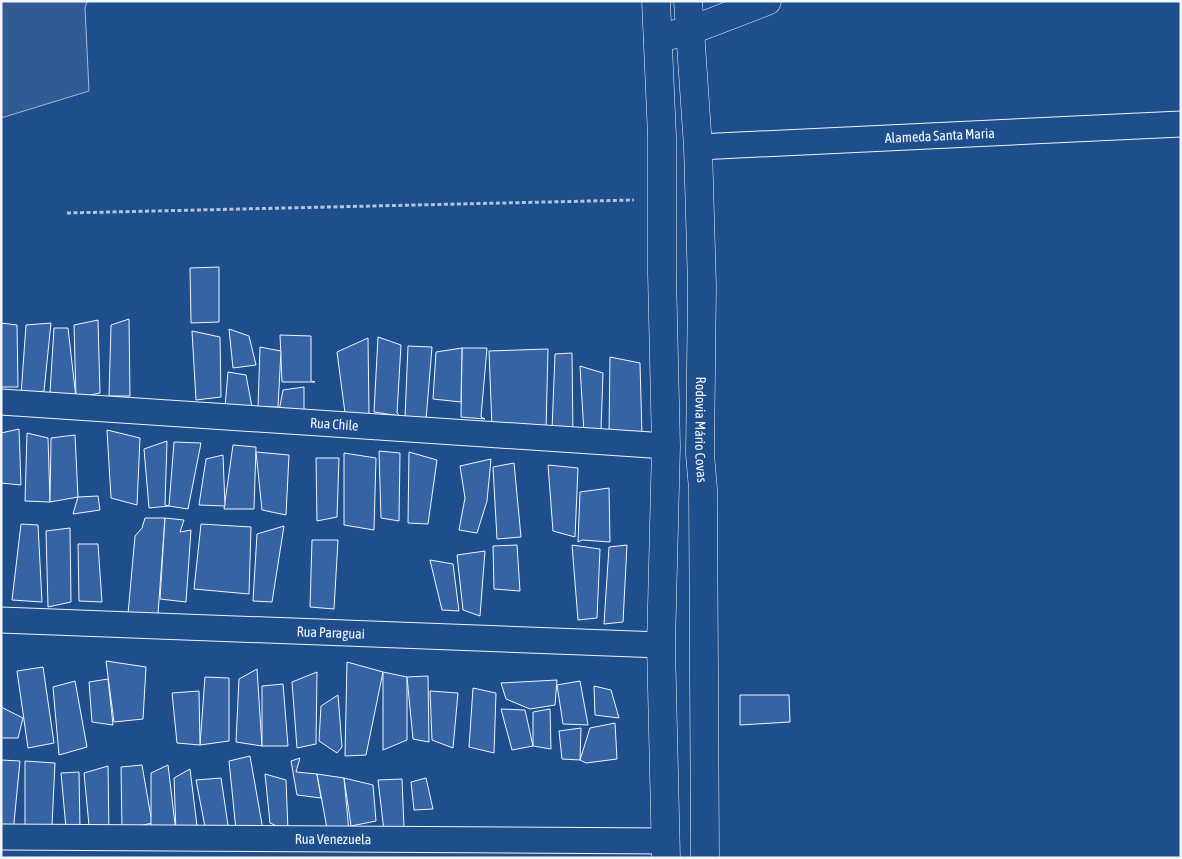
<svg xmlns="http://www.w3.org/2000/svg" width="1182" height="859" font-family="'Asap Condensed',sans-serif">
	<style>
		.green { fill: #305b95; stroke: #a8bbd7 }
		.building { fill: #3563a3; stroke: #f2f6ff }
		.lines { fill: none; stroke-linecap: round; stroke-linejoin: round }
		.minor-casing { stroke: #f2f6ff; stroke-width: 27 }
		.secondary-casing { stroke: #f2f6ff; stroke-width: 29 }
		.primary-casing { stroke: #f2f6ff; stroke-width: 29 }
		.path { stroke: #b3c4dc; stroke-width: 3; stroke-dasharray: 4 2.5; stroke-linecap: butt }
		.minor { stroke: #1f4e8c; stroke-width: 25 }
		.secondary { stroke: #1f4e8c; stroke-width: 28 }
		.primary { stroke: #1f4e8c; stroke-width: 28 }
		.labels { text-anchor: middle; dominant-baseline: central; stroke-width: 4; stroke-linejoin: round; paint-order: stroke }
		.street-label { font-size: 14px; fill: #f2f6ff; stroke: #1f4e8c }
	</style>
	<rect width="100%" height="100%" fill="#1f4e8c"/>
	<polygon class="green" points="1,1 87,1 85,8 89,91 1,118"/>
	<g class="building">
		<polygon points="219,267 219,322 191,323 190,268"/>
		<polygon points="129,319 130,396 109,396 111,325"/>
		<polygon points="98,320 100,393 76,398 74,325"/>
		<polygon points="1,323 17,325 18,387 1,387"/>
		<polygon points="51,323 44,391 21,395 26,325"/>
		<polygon points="54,328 68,328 76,398 50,392"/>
		<polygon points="229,329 249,336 256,365 233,368"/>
		<polygon points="192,331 220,337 221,397 196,400"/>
		<polygon points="280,335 311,336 311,381 315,382 282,382"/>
		<polygon points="378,337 401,345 397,413 400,416 374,412"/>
		<polygon points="368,338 369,415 345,413 337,352"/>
		<polygon points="408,346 432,347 426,420 405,418"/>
		<polygon points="260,347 281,351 278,407 258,407"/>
		<polygon points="462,348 487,348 481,417 485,419 461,417"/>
		<polygon points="462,348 461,402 433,399 436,352"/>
		<polygon points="548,349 546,430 492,427 489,351"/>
		<polygon points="572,353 573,437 552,430 555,354"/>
		<polygon points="610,357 640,363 642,435 609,433"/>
		<polygon points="580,366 603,373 601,430 584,434"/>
		<polygon points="228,372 246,375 252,407 225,407"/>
		<polygon points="304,387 304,416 279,411 283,390"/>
		<polygon points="19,429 21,485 1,483 1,433"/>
		<polygon points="107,430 140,438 137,505 111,498"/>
		<polygon points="27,433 48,438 50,502 25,501"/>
		<polygon points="75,435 78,497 50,502 51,438"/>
		<polygon points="167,441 165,505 169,506 149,508 144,449"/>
		<polygon points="174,442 201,443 188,509 169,506"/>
		<polygon points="233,445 256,447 254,509 224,509"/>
		<polygon points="379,451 400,453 399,521 381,518"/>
		<polygon points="256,452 289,455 286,515 262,510"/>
		<polygon points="409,452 437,460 428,524 408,523"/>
		<polygon points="344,453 376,458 374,530 344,525"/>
		<polygon points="223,455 225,506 199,505 206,459"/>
		<polygon points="316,458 339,458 337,517 317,521"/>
		<polygon points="491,459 487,501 477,533 459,530 465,498 460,466"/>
		<polygon points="514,463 521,537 497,539 493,467"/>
		<polygon points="548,465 578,468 575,537 553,531"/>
		<polygon points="609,488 610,542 582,540 578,542 580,492"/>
		<polygon points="98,496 100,510 73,514 78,497"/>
		<polygon points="145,518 165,518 158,614 128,614 135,536 142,528"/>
		<polygon points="165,518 184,520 180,532 191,530 186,602 160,599"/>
		<polygon points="21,524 38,525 42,602 12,600"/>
		<polygon points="201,524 251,527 249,594 194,589"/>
		<polygon points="284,526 272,602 253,601 257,534"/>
		<polygon points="70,528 71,602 48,607 46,531"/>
		<polygon points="312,540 338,540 334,609 310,607"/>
		<polygon points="78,544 98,544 102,602 79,601"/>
		<polygon points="517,545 520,591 494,589 493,546"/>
		<polygon points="572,545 600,549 597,618 578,620"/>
		<polygon points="627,545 623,622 604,624 609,547"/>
		<polygon points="485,551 480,616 463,610 457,555"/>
		<polygon points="430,560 453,564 459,611 442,610"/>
		<polygon points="106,661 146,667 143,719 114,722"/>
		<polygon points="347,662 383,672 366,755 345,756"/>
		<polygon points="43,667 54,743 28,748 17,671"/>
		<polygon points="257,669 262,746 236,742 239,679"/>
		<polygon points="317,672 316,744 297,748 292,682"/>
		<polygon points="383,672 407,677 407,740 383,750"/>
		<polygon points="428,676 429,742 413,739 407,677"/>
		<polygon points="205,677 229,678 229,741 200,745"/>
		<polygon points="108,679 113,725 92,722 89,682"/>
		<polygon points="557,680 555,705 530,709 506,699 501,683"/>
		<polygon points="75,681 87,747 59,755 53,687"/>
		<polygon points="580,681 588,725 563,724 557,685"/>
		<polygon points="283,684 288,746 262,746 262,686"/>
		<polygon points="594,686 611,690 619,718 595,715"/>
		<polygon points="473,688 496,693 494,753 469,747"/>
		<polygon points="199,691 200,745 177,743 172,693"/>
		<polygon points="430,691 458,693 453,748 432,740"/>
		<polygon points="338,695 342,747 337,753 319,741 321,706"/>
		<polygon points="740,695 789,695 790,722 740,725"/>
		<polygon points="1,707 23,718 18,738 1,738"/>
		<polygon points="501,709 525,710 533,746 512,750"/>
		<polygon points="550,709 551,749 533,746 533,712"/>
		<polygon points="615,723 617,759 586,763 580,760 590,728"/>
		<polygon points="581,728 580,760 562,759 559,731"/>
		<polygon points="250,756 263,830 236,830 229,761"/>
		<polygon points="300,758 296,772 317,774 321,798 297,795 291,761"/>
		<polygon points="1,760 20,761 13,833 1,832"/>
		<polygon points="25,761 55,763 52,825 25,826"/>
		<polygon points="142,765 152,823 122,830 121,767"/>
		<polygon points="168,765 176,832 151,835 151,773"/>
		<polygon points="108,766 109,835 90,836 84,773"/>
		<polygon points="190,769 198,834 176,832 174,778"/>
		<polygon points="79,772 80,830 66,828 61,773"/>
		<polygon points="265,774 286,780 288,831 270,823"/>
		<polygon points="317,774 344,778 349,832 328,834"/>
		<polygon points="221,778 229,832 206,832 196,780"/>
		<polygon points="344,778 373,785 376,821 351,826"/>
		<polygon points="426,778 433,809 414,810 411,782"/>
		<polygon points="402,779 404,828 384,831 378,780"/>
	</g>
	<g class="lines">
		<defs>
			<g id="minor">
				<path id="s1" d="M698 147 1181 124"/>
				<path id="s2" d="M1 402 666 446"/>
				<path id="s3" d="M1 620 661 645"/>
				<path id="s4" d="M1 837 666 841"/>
			</g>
			<polyline id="secondary" points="658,38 689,31 767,1"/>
			<g id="primary">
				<polyline points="656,1 662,136 662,274 666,446 661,645 666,858"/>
				<path id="s5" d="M688 1 698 147 702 286 700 454 703 489 705 858"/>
			</g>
		</defs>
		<use href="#minor" class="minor-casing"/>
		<use href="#secondary" class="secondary-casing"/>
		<use href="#primary" class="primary-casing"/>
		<polyline class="path" points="67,213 634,200"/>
		<use href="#minor" class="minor"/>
		<use href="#secondary" class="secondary"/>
		<use href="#primary" class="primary"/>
	</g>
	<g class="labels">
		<g class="street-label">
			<text stroke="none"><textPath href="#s1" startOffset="242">Alameda Santa Maria</textPath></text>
			<text stroke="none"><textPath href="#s2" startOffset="334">Rua Chile</textPath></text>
			<text stroke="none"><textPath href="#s5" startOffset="429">Rodovia Mário Covas</textPath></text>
			<text stroke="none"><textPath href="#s3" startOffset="330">Rua Paraguai</textPath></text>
			<text stroke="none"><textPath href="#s4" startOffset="332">Rua Venezuela</textPath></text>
		</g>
	</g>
	<rect width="1182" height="859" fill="none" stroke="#f2f6ff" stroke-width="5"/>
</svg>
